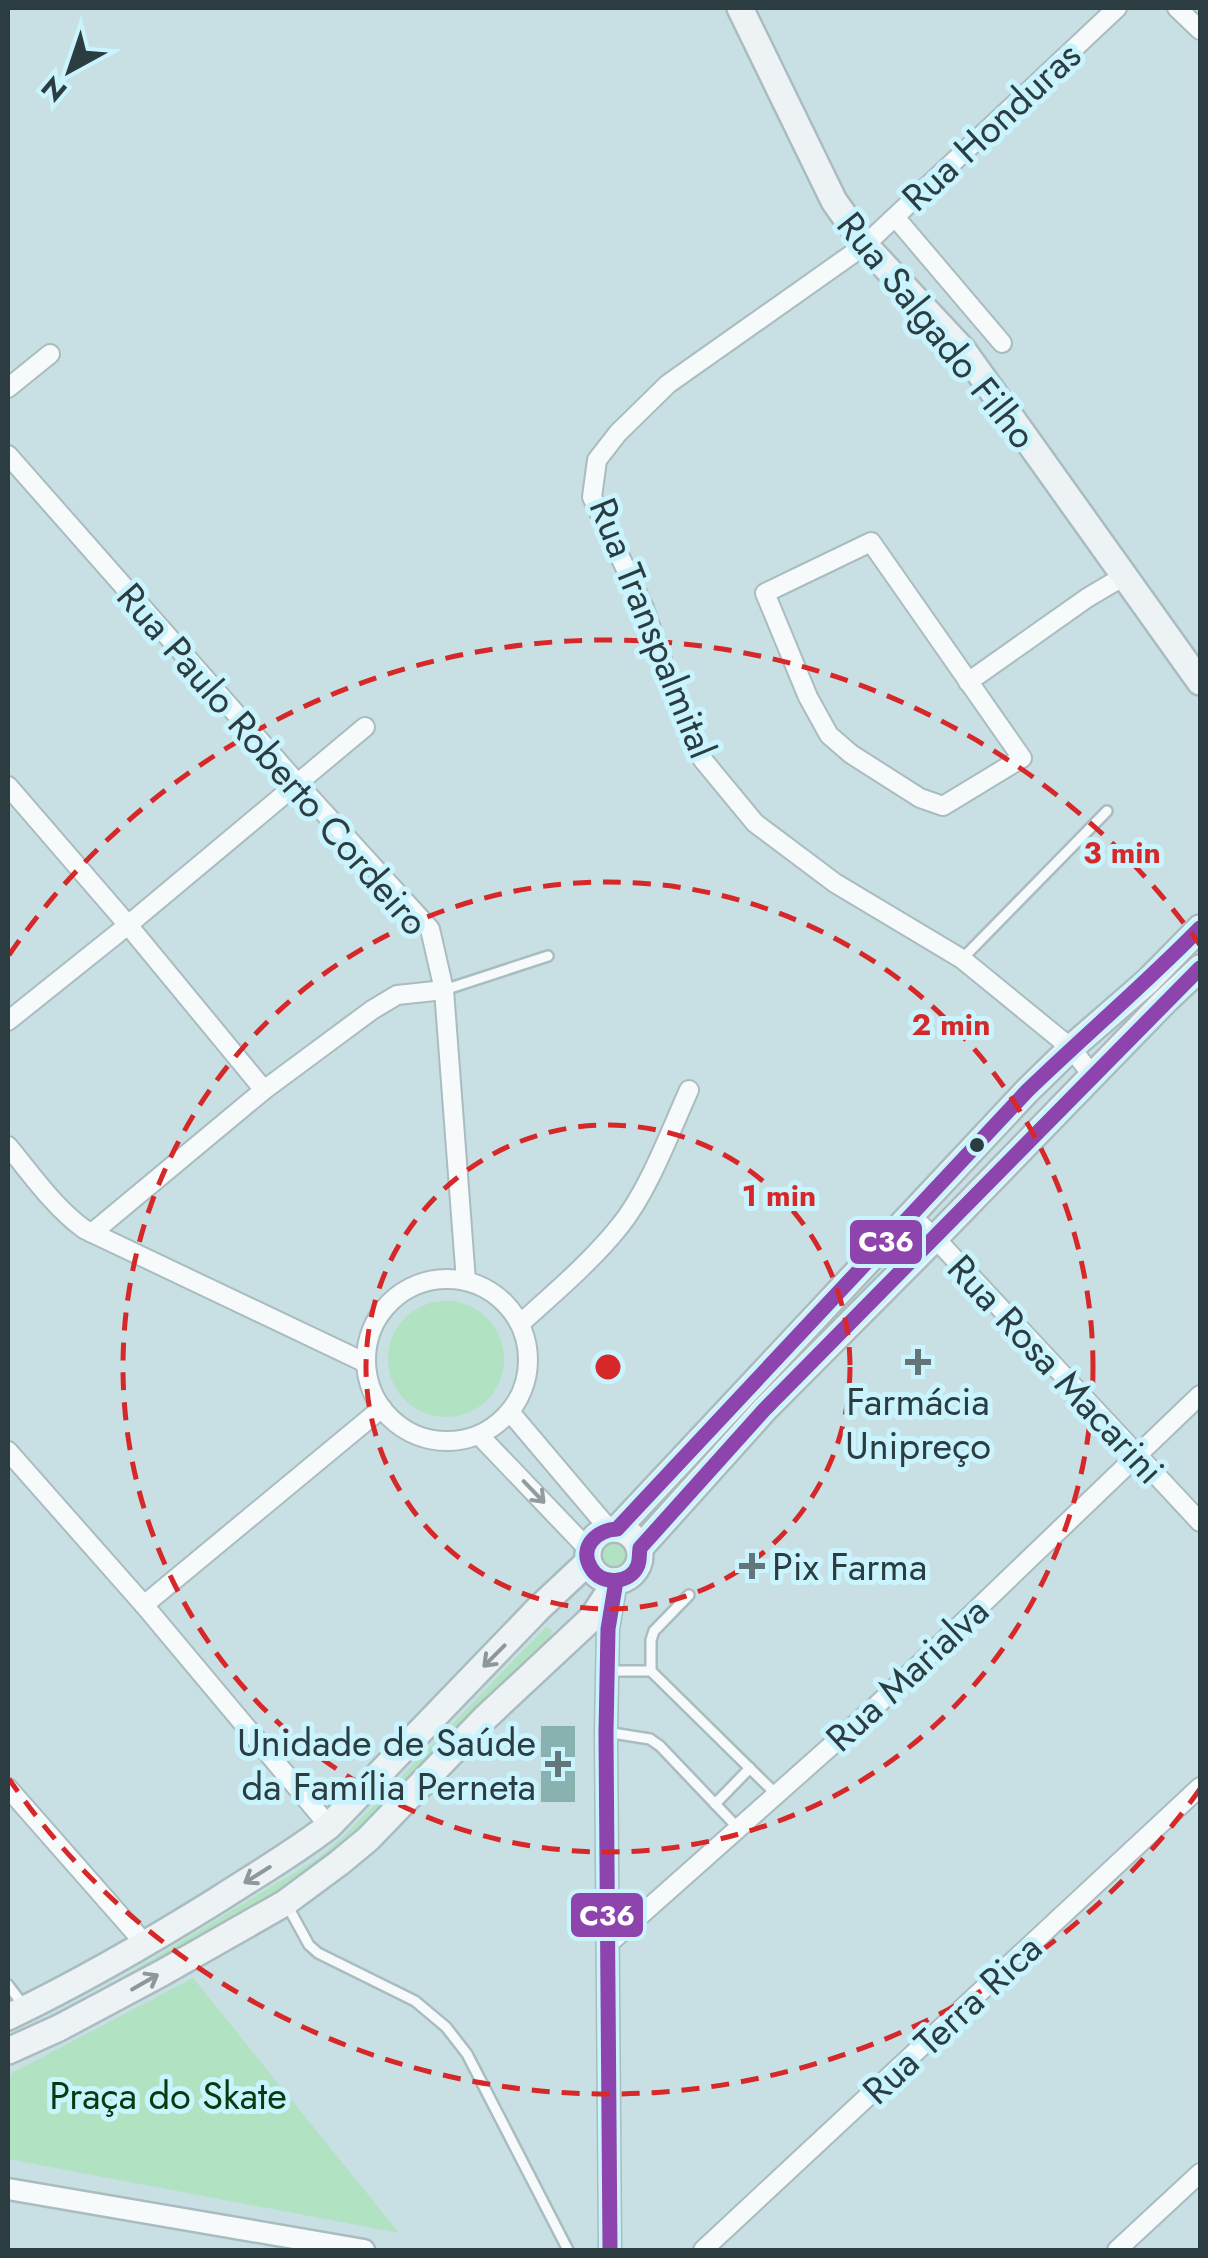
<svg xmlns="http://www.w3.org/2000/svg" width="1208" height="2258" font-family="Jost,sans-serif">
	<style>
		.green { fill: #b1e2c1 }
		.building { fill: #89b1af }
		.lines { fill: none; stroke-linecap: round; stroke-linejoin: round }
		.service-casing { stroke: #a9bcc0; stroke-width: 14 }
		.minor-casing { stroke: #a9bcc0; stroke-width: 22 }
		.tertiary-casing { stroke: #a9bcc0; stroke-width: 25 }
		.secondary-casing { stroke: #a9bcc0; stroke-width: 30 }
		.service { stroke: #f7fafb; stroke-width: 9 }
		.minor { stroke: #f7fafb; stroke-width: 18 }
		.tertiary { stroke: #f7fafb; stroke-width: 20 }
		.secondary { stroke: #edf3f5; stroke-width: 25 }
		.bus-1-casing { stroke: #c9f4fe; stroke-width: 22 }
		.bus-1 { stroke: #8e44ad; stroke-width: 15 }
		.oneway { stroke: #929c9e }
		.oneway2 { stroke: #8c989b }
		.ring { fill: none; stroke: #d62828; stroke-width: 5; stroke-dasharray: 18 12 }
		.bus-dot { fill: #2c3d41; stroke: #c9f4fe; stroke-width: 4 }
		.poi-dot { fill: #63767a; stroke: #c9f4fe; stroke-width: 4 }
		.labels { text-anchor: middle; dominant-baseline: central; stroke-width: 10; stroke-linejoin: round; paint-order: stroke }
		.street-label { font-size: 38px; fill: #2c3d41; stroke: #c9f4fe }
		.poi-label { font-size: 38px; fill: #2c3d41; stroke: #c9f4fe }
		.park-label { font-size: 38px; fill: #023d10; stroke: #c9f4fe }
		.centre { fill: #d62828; stroke: #c9f4fe; stroke-width: 5 }
		.ring-label { font-size: 30px; text-anchor: middle; font-weight: bold; fill: #d62828; stroke: #c9f4fe; stroke-width: 10; stroke-linejoin: round; paint-order: stroke }
		.line-badge { stroke: #c9f4fe; stroke-width: 4 }
		.badge-label { font-size: 28px; text-anchor: middle; font-weight: bold; fill: #fff }
	</style>
	<rect width="100%" height="100%" fill="#c8dfe4"/>
	<g class="green">
		<circle cx="446" cy="1359" r="58"/>
		<circle cx="613" cy="1556" r="15"/>
		<polygon points="546,1627 552,1630 550,1637 476,1706 473,1716 370,1823 310,1874 134,1980 8,2043 8,2037 108,1986 317,1859 346,1834"/>
		<polygon points="193,1978 399,2233 8,2159 8,2075"/>
	</g>
	<rect class="building" x="541" y="1726" width="34" height="76"/>
	<g class="lines">
		<defs>
			<g id="service">
				<polyline points="962,959 1107,811"/>
				<polyline points="444,990 548,956"/>
				<polyline points="609,1671 651,1671 776,1794"/>
				<polyline points="651,1671 651,1640 654,1631 689,1595"/>
				<polyline points="606,1732 650,1739 660,1746 738,1828"/>
				<polyline points="715,1804 750,1768"/>
				<polyline points="287,1905 309,1945 318,1953 415,2001 446,2027 467,2054 568,2250"/>
				<polyline points="8,1985 24,2006"/>
			</g>
			<g id="minor">
				<polyline points="1177,8 1200,30"/>
				<polyline points="895,217 1002,343"/>
				<polyline points="8,388 50,354"/>
				<polyline points="8,455 298,784 430,929 444,990 466,1281"/>
				<polygon points="871,542 1022,758 943,806 920,798 851,754 829,735 808,697 765,593"/>
				<polyline points="968,682 1087,598 1124,576"/>
				<polyline points="8,786 128,925 264,1090"/>
				<polyline points="8,1021 128,925 365,727"/>
				<polyline points="1092,1075 1071,1048 962,959 835,883 755,823 703,760 675,697 644,608 592,497 597,460 618,433 668,384 865,245 1117,8"/>
				<path d="M8 1146C32 1175 54 1207 84 1229L366 1363"/>
				<polyline points="911,1216 935,1238 1200,1522"/>
				<polyline points="92,1233 264,1090 372,1010 397,995 444,990"/>
				<circle cx="447" cy="1360" r="81"/>
				<path d="M520 1324C554 1293 590 1263 619 1227 648 1192 670 1132 689 1090"/>
				<polyline points="510,1412 609,1529"/>
				<polyline points="479,1435 588,1549"/>
				<polyline points="8,1451 144,1605 329,1826"/>
				<polyline points="144,1605 382,1408"/>
				<polyline points="8,1788 146,1945"/>
				<polyline points="607,1945 876,1706 1200,1395"/>
				<polyline points="703,2250 1200,1787"/>
				<polyline points="1117,2250 1200,2173"/>
			</g>
			<g id="tertiary">
				<polyline points="8,2189 364,2250"/>
				<polyline points="610,2250 606,1732 608,1629 615,1588"/>
			</g>
			<g id="secondary">
				<polyline points="740,8 834,201 865,245 963,350 1200,682"/>
				<circle cx="614" cy="1555" r="26"/>
				<polyline points="617,1529 1027,1091 1071,1048 1148,981 1200,928"/>
				<polyline points="640,1548 764,1410 935,1238 1165,1001 1200,968"/>
				<path d="M8 2017C81 1982 150 1942 219 1899 256 1875 294 1853 329 1826L538 1609 588 1562"/>
				<polyline points="8,2051 59,2028 162,1973 285,1903 339,1863 368,1839 485,1718 592,1618 616,1581"/>
			</g>
		</defs>
		<use href="#service" class="service-casing"/>
		<use href="#minor" class="minor-casing"/>
		<use href="#tertiary" class="tertiary-casing"/>
		<use href="#secondary" class="secondary-casing"/>
		<use href="#service" class="service"/>
		<use href="#minor" class="minor"/>
		<use href="#tertiary" class="tertiary"/>
		<use href="#secondary" class="secondary"/>
		<defs>
			<g id="bus-1">
				<path d="M1200 928C1144 985 1084 1036 1027 1091L617 1529C597 1530 578 1547 591 1568 601 1586 631 1584 638 1565 640 1559 639 1554 640 1548L764 1410 1200 968"/>
				<polyline points="610,2250 606,1732 608,1629 616,1581"/>
			</g>
		</defs>
		<use href="#bus-1" class="bus-1-casing"/>
		<use href="#bus-1" class="bus-1"/>
	</g>
	<defs><path id="oneway-shaft" d="M-6 0H5M1.5-3L5.5 0L1.5 3" fill="none" stroke-width="1.6" stroke-linecap="round" stroke-linejoin="round" transform="scale(2.5)"/></defs>
	<use class="oneway" href="#oneway-shaft" transform="translate(534 1492) rotate(46)"/>
	<g class="oneway2">
		<use href="#oneway-shaft" transform="translate(494 1656) rotate(135)"/>
		<use href="#oneway-shaft" transform="translate(257 1875) rotate(148)"/>
		<use href="#oneway-shaft" transform="translate(145 1982) rotate(-30)"/>
	</g>
	<g class="ring">
		<circle cx="608" cy="1367" r="242"/>
		<circle cx="608" cy="1367" r="485"/>
		<path d="M1200 1789A727 727 0 0 1 9 1779M9 955A727 727 0 0 1 1200 945"/>
	</g>
	<circle class="bus-dot" cx="977" cy="1145" r="9"/>
	<g class="poi-dot">
		<path d="M913 1347h10v10h10v10h-10v10h-10v-10h-10v-10h10z"/>
		<path d="M747 1551h10v10h10v10h-10v10h-10v-10h-10v-10h10z"/>
		<path d="M553 1749h10v10h10v10h-10v10h-10v-10h-10v-10h10z"/>
	</g>
	<g class="labels">
		<g class="street-label">
			<text transform="translate(991 126) rotate(-43)">Rua Honduras</text>
			<text transform="translate(937 330) rotate(51)">Rua Salgado Filho</text>
			<text transform="translate(653 628) rotate(68)">Rua Transpalmital</text>
			<text transform="translate(273 759) rotate(49)">Rua Paulo Roberto Cordeiro</text>
			<text transform="translate(1056 1369) rotate(47)">Rua Rosa Macarini</text>
			<text transform="translate(907 1674) rotate(-43)">Rua Marialva</text>
			<text transform="translate(952 2019) rotate(-43)">Rua Terra Rica</text>
		</g>
		<g class="poi-label">
			<text x="918" y="1401">Farmácia<tspan x="918" dy="44">Unipreço</tspan></text>
			<text x="772" y="1566" text-anchor="start">Pix Farma</text>
			<text x="536" y="1742" text-anchor="end">Unidade de Saúde<tspan x="536" dy="44">da Família Perneta</tspan></text>
		</g>
		<g class="park-label">
			<text x="168" y="2095">Praça do Skate</text>
		</g>
	</g>
	<circle cx="608" cy="1367" r="15" class="centre"/>
	<g class="ring-label">
		<text x="1122" y="863">3 min</text>
		<text x="951" y="1035">2 min</text>
		<text x="779" y="1206">1 min</text>
	</g>
	<g class="line-badge">
		<rect x="848" y="1218" width="76" height="48" rx="10" fill="#8e44ad"/>
		<rect x="569" y="1891" width="76" height="48" rx="10" fill="#8e44ad"/>
	</g>
	<g class="badge-label">
		<text x="886" y="1251">C36</text>
		<text x="607" y="1925">C36</text>
	</g>
	<rect width="1208" height="2258" fill="none" stroke="#2c3d41" stroke-width="20"/>
	<g transform="translate(70 70) rotate(220)" stroke="#c9f4fe" stroke-width="8" paint-order="stroke">
	<path d="M0-8L18 38L0 25L-18 38Z" fill="#2c3d41"/>
	<text y="-15" font-size="28" font-weight="bold" text-anchor="middle" fill="#2c3d41">N</text>
	</g>
</svg>
